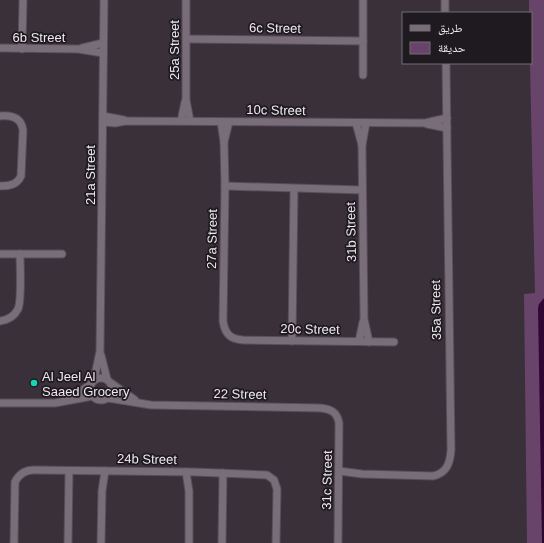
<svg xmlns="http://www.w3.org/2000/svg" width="544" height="543" font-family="Arial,'Noto Naskh Arabic',sans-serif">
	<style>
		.green { fill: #69446a }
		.water { fill: #300732 }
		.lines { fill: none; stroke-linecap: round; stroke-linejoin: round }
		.minor-casing { stroke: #574e57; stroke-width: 9 }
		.minor { stroke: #786d78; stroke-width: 7 }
		.poi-dot { fill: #15d5b3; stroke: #1f1a1f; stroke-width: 1.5 }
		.labels { text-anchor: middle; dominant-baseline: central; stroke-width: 3.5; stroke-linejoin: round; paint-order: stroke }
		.street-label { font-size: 13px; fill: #efe9ef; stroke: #1f1a1f }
		.poi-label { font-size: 13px; fill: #efe9ef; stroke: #1f1a1f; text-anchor: start }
	</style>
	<rect width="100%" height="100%" fill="#3a303a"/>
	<polygon class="green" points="529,0 544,0 544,543 527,543 524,294 535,293 530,63 531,13 529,13"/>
	<polygon class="water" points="544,298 544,543 542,543 538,308 539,304"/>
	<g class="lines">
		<defs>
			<g id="minor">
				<polyline points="186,0 186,100 190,121"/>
				<polyline points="363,0 363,75"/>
				<polyline points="445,0 445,13"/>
				<polyline points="187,39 363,41"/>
				<polyline points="0,48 78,49 103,53"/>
				<polyline points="82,48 103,43"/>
				<polyline points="22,49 23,0"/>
				<path d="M0 116C11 115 21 117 23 130L21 176C17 185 9 186 0 186"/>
				<polyline points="103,116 124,120"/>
				<polyline points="181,121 185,102"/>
				<polyline points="103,122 115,123 126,121 425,123 447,118"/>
				<path d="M221 122 224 142 225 186 223 321C225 334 230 339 243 340L394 342"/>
				<polyline points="356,123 362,145"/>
				<polyline points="366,123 362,145 364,319 369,342"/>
				<polyline points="427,124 447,128"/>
				<polyline points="224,142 229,122"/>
				<polyline points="225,186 362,190"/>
				<polyline points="0,254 62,254"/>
				<path d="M0 321C8 320 14 317 18 309 22 300 20 266 20 254"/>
				<polyline points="292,341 294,189"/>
				<polyline points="359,341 363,322"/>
				<polyline points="101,355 107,379"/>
				<circle cx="101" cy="389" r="11"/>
				<polyline points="94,380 100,351 104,0"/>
				<polyline points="111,383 135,400"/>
				<polyline points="71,398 91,384"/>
				<path d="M108 398 151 405 320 408C331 409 337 412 339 423L338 543"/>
				<polyline points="0,403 55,403 93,396"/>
				<path d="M339 471 362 474 433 476C447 473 450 463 451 450L446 63"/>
				<polyline points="186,472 189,491 189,543"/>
				<path d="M14 543 15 482C19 474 25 470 34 470L194 472 267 475 274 480 277 489 276 543"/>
				<polyline points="68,543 69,471"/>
				<polyline points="101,543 102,491 105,471"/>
				<polyline points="222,543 223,473"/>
			</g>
		</defs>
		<use href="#minor" class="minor-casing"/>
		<use href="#minor" class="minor"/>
	</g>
	<circle class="poi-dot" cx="34" cy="383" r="4"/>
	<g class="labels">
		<g class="street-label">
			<text transform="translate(275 28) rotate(1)">6c Street</text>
			<text x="39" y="37">6b Street</text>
			<text transform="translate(174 50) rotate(-90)">25a Street</text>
			<text transform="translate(276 110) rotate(1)">10c Street</text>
			<text transform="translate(90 175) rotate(-90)">21a Street</text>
			<text transform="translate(351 232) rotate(-91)">31b Street</text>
			<text transform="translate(212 239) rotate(-89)">27a Street</text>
			<text transform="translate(436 310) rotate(-91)">35a Street</text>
			<text transform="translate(310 329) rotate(1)">20c Street</text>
			<text transform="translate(240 394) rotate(1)">22 Street</text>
			<text transform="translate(147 459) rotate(1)">24b Street</text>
			<text transform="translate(327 480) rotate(-89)">31c Street</text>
		</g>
		<g class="poi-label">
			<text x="42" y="376">Al Jeel Al<tspan x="42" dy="15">Saaed Grocery</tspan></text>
		</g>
	</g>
	<rect x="402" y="12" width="130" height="52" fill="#1f1a1f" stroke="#726d72"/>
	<rect x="410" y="25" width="20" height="6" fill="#786d78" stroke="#726d72"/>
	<text x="438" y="32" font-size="12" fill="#efe9ef">طريق</text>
	<rect x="410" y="42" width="20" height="12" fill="#69446a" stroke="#726d72"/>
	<text x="438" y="52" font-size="12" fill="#efe9ef">حديقة</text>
</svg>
